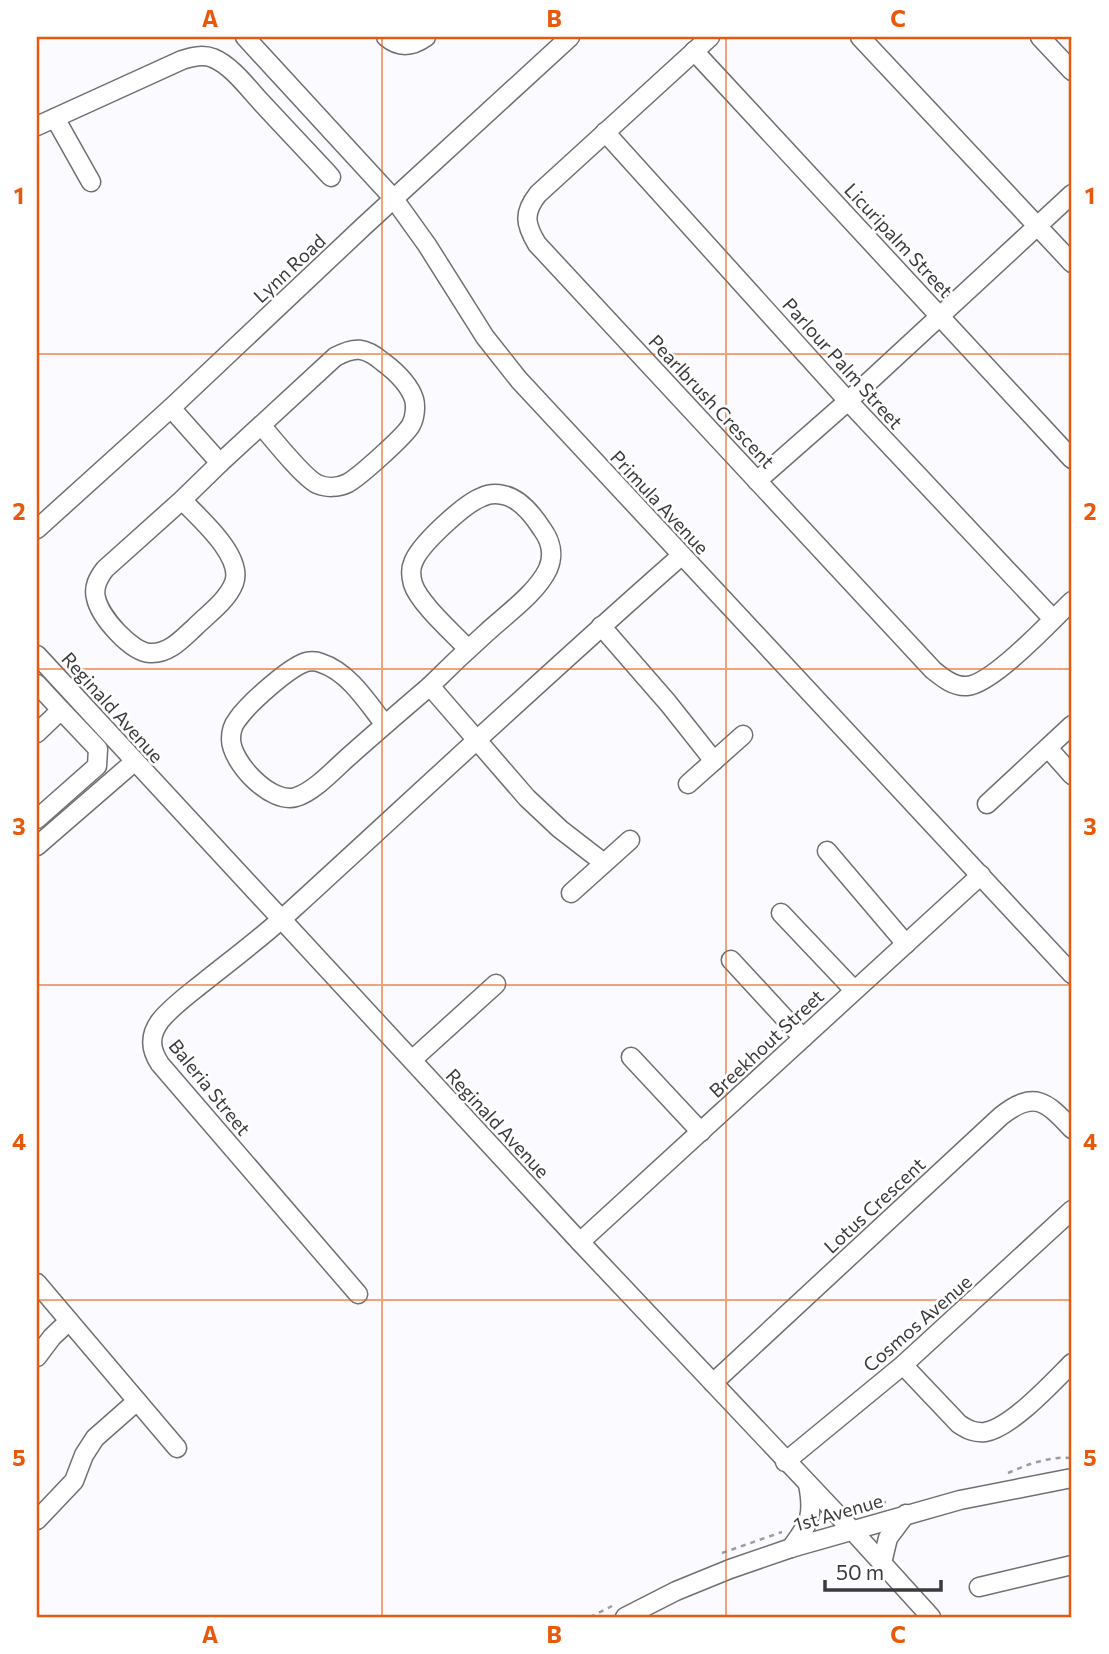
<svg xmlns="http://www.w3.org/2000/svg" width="1109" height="1654" font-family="Commissioner,sans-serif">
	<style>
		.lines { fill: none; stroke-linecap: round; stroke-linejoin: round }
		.minor-casing { stroke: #706f72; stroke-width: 21 }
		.path { stroke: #9e9ea1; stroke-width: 2.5; stroke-dasharray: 5 5; stroke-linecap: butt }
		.minor { stroke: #fff; stroke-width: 18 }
		.grid { fill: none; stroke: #e8590c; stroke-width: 2; stroke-opacity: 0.55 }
		.labels { text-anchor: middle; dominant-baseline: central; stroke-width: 5; stroke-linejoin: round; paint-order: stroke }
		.street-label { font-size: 19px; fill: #3b3b3d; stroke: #fff }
		.neatline { fill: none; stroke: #e8590c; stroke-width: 2.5 }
		.grid-label { font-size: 23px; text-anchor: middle; font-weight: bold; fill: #e8590c }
	</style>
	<rect width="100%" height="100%" fill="#fbfafe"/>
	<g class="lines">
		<defs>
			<g id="minor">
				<polyline points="245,37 394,199 427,245 485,337 519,380 1072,974"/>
				<path d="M386 37C399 48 412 47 426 37"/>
				<path d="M710 37 538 194C523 213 525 224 537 244L933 670C943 678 954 687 967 686 993 684 1052 620 1072 601"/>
				<polyline points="860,37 1072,263"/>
				<polyline points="1040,37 1072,71"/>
				<polyline points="694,51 1072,459"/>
				<polyline points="55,118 91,182"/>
				<path d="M37 126 182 60C192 57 202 54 213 58 232 66 247 87 261 102 284 127 308 152 331 177"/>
				<polyline points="605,132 848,401 1053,619"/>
				<path d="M171 408 220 463 335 357C355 346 365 347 383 362 395 371 409 384 414 399 416 406 415 418 411 425 405 436 360 476 348 483 338 488 326 488 317 484 303 477 273 439 261 425"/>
				<polyline points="757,481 848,401 1072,194"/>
				<path d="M182 500C198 517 244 556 234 583 227 601 208 614 195 627 182 639 169 654 150 653 131 652 100 617 96 598 93 587 98 578 105 569L182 500 220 463"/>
				<polyline points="37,529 171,408 364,226 570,37"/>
				<polyline points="601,626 668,703 714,761"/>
				<path d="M468 649C453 633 419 603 413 584 411 577 410 570 413 563 419 545 464 504 482 497 488 494 495 493 503 495 520 498 533 515 542 529 551 541 554 555 548 569 536 594 505 615 485 634 466 651 448 668 430 686L527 798 560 829 604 863"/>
				<polyline points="37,655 580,1242 852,1530 931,1617"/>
				<polyline points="37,684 61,710"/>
				<path d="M385 725C368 703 349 672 321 663 316 661 311 661 306 662 288 668 248 704 237 720 233 725 231 732 231 739 231 762 271 805 296 797 313 792 333 771 346 759 374 734 402 710 430 686"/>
				<polyline points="37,733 61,710 98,749 97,766 37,819"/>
				<polyline points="1048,748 1072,775"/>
				<polyline points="688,784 743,735"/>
				<polyline points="987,804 1072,725"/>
				<polyline points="37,846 134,762"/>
				<polyline points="827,851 906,944"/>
				<polyline points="571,893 630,840"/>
				<polyline points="781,913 854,990"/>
				<polyline points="731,960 803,1038"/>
				<polyline points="631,1057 701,1132"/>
				<polyline points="412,1060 496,984"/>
				<polyline points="580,1242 981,875"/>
				<polyline points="37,1283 177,1448"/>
				<path d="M358 1294 160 1064C150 1049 149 1036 160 1021 172 1006 189 994 204 982 234 958 265 935 294 908 423 790 550 671 681 556"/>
				<polyline points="37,1357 52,1337 69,1321"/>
				<path d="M903 1365 959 1424C968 1430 975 1433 985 1432 1011 1428 1053 1382 1072 1363"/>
				<path d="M713 1383 1001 1116C1034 1090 1046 1101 1072 1129"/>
				<polyline points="785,1462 903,1365 1072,1210"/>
				<polyline points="37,1520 74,1481 84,1455 95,1438 137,1401"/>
				<path d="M791 1548C810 1522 814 1516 808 1484"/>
				<polyline points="882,1563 888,1538 906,1514"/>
				<polyline points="979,1587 1072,1565"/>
				<polyline points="625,1617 676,1591 730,1569 791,1548 960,1500 1072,1478"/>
			</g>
		</defs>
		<use href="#minor" class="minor-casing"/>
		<g class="path">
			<path d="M1008 1473C1028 1464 1050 1456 1072 1458"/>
			<polyline points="855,1509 886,1502"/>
			<polyline points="722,1553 782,1532"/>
			<polyline points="590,1617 612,1606"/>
		</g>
		<use href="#minor" class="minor"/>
	</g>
	<path class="grid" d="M382 37V1617M726 37V1617M37 354H1072M37 669H1072M37 985H1072M37 1300H1072"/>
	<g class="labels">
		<g class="street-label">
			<text transform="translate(899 240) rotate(47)">Licuripalm Street</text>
			<text transform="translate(289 268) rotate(-43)">Lynn Road</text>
			<text transform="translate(843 363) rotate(48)">Parlour Palm Street</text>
			<text transform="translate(712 401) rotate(47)">Pearlbrush Crescent</text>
			<text transform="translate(660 502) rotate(47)">Primula Avenue</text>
			<text transform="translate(113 707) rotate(48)">Reginald Avenue</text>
			<text transform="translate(766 1043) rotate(-43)">Breekhout Street</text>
			<text transform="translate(210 1087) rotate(51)">Baleria Street</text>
			<text transform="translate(498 1123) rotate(47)">Reginald Avenue</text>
			<text transform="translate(874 1205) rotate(-43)">Lotus Crescent</text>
			<text transform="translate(917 1323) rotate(-41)">Cosmos Avenue</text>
			<text transform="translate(838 1512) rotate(-16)">1st Avenue</text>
		</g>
	</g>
	<rect width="1109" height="1654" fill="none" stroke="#ffffff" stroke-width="77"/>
	<path d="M825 1580v10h116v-10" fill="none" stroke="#3b3b3d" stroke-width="3.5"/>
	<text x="836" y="1580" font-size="21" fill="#3b3b3d" stroke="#ffffff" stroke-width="5" paint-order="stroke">50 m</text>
	<rect x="38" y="38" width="1032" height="1578" class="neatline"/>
	<g class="grid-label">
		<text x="210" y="27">A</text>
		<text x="554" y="27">B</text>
		<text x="898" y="27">C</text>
		<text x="19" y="204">1</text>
		<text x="1090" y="204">1</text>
		<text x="19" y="520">2</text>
		<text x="1090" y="520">2</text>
		<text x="19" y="835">3</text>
		<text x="1090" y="835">3</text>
		<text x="19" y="1150">4</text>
		<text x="1090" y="1150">4</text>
		<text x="19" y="1466">5</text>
		<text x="1090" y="1466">5</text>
		<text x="210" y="1643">A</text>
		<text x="554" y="1643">B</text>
		<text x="898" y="1643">C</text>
	</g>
</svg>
